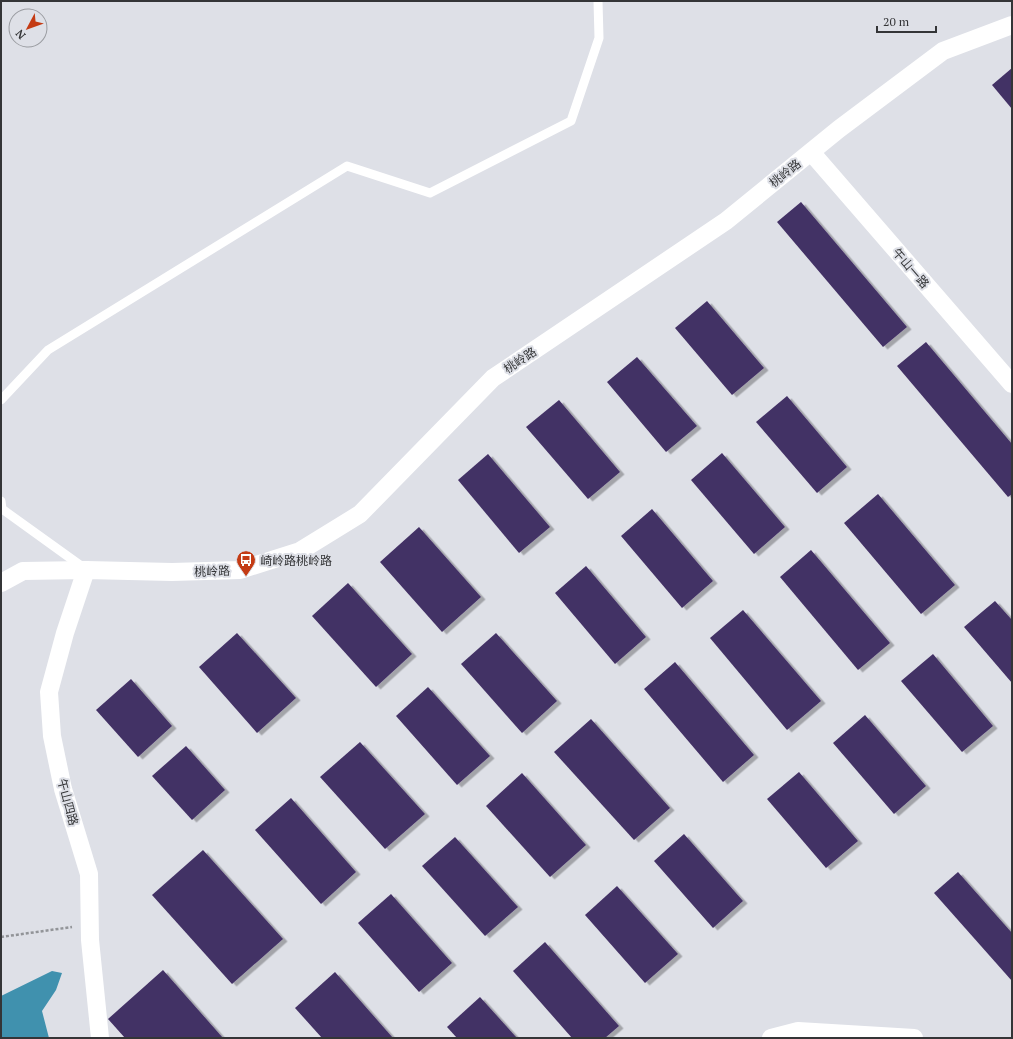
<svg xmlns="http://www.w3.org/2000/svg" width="1013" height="1039" font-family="'PT Serif','Noto Sans SC',serif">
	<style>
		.water { fill: #4091ae }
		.building { fill: #433065; filter: url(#shadow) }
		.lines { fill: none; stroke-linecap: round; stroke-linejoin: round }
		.path { stroke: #929498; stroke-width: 2.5; stroke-dasharray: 3 2; stroke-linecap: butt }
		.service { stroke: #fff; stroke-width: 9 }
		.minor { stroke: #fff; stroke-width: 18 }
		.labels { text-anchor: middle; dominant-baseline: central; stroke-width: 4; stroke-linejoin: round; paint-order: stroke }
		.street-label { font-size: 12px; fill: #343537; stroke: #dee0e7 }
		.poi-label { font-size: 12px; fill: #343537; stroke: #dee0e7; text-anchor: start }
	</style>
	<defs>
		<filter id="shadow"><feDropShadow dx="4.5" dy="2.5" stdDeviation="0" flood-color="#0004"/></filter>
	</defs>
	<rect width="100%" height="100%" fill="#dee0e7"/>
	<polygon class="water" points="52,971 62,973 56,990 42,1011 49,1038 1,1038 1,996"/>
	<g class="building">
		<polygon points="1012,68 1012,109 992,85"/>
		<polygon points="801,202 907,327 883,347 777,222"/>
		<polygon points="707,301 764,368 732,395 675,328"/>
		<polygon points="926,342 1012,444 1012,494 1008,497 897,366"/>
		<polygon points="637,357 697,426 666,452 607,382"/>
		<polygon points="787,396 847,467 817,493 756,422"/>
		<polygon points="559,400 620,472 588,499 526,427"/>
		<polygon points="722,453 785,527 754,554 691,480"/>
		<polygon points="488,454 550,527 519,553 458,480"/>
		<polygon points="878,494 955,585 921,614 844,523"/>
		<polygon points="652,509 713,581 682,608 621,536"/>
		<polygon points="419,527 481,597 442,632 380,562"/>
		<polygon points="811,550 890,643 858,670 780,577"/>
		<polygon points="586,566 646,637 615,664 555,593"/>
		<polygon points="348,583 412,654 376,687 312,616"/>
		<polygon points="995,601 1012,620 1012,683 964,627"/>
		<polygon points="743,610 821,701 787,730 710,638"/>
		<polygon points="237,633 296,698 257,733 199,667"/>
		<polygon points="496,633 557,701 522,733 461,664"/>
		<polygon points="933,654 993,726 962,752 901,681"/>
		<polygon points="675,662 754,755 723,782 644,689"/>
		<polygon points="131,679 172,726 138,757 96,710"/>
		<polygon points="428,687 490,756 457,785 396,716"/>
		<polygon points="865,715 926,786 894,814 833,743"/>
		<polygon points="591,719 670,808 634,840 554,752"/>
		<polygon points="360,742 425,814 385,849 320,777"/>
		<polygon points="186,746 225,790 192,820 152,776"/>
		<polygon points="799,772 858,841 826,868 767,799"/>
		<polygon points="522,773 586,845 550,877 486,806"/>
		<polygon points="291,798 356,872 321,904 255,830"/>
		<polygon points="684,834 743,901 713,928 654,861"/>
		<polygon points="455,837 518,907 485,936 422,866"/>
		<polygon points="203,850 283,939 232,984 152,895"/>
		<polygon points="958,872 1012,933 1012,981 934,893"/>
		<polygon points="617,886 678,954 645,983 585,915"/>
		<polygon points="391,894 452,963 419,992 358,923"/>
		<polygon points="545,942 619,1026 605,1038 572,1038 513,971"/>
		<polygon points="163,970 223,1038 125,1038 108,1019"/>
		<polygon points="335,972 393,1038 322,1038 295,1008"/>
		<polygon points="480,997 517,1038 457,1038 447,1027"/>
	</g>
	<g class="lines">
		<polyline class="path" points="1,937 72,927"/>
		<g class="service">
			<polyline points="1,400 48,350 347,166 430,193 571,121 599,38 598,1"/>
			<polyline points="1,501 2,509 84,568"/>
		</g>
		<g class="minor">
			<polyline points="811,152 1012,384"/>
			<polyline points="86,570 65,633 49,692 52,736 63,789 89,874 90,940 100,1038"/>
			<polyline points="1,583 23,571 86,570 172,572 240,570 300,551 360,514 493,378 726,221 839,129 943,51 1012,25"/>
			<polyline points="771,1038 798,1031 914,1038"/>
		</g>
	</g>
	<defs>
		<symbol id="bus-pin" viewBox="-11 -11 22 30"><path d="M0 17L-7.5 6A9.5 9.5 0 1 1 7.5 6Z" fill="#c43b14" stroke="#dee0e7"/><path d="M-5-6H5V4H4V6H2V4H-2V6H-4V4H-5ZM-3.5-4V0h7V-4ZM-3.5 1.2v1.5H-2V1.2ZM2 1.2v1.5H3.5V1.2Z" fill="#fff"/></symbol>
	</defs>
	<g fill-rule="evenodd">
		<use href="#bus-pin" x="235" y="549" width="22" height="30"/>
	</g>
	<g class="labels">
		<g class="street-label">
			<text transform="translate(785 173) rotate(-39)">桃岭路</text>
			<text transform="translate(911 268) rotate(49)">午山一路</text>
			<text transform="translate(520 360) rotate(-34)">桃岭路</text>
			<text transform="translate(212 571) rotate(-2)">桃岭路</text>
			<text transform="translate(68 802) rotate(75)">午山四路</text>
		</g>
		<g class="poi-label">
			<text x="260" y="560">崎岭路桃岭路</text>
		</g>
	</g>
	<rect width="1013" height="1039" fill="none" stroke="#343537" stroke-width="4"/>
	<g transform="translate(28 28) rotate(229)"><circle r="19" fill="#dee0e7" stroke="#9a9ca1"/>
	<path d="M0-3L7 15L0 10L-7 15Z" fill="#c43b14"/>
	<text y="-6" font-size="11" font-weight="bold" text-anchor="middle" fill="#343537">N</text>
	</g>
	<path d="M877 26v6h59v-6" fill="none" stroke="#343537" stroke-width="2"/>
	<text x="883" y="26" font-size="12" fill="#343537" stroke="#dee0e7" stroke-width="3" paint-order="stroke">20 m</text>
</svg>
